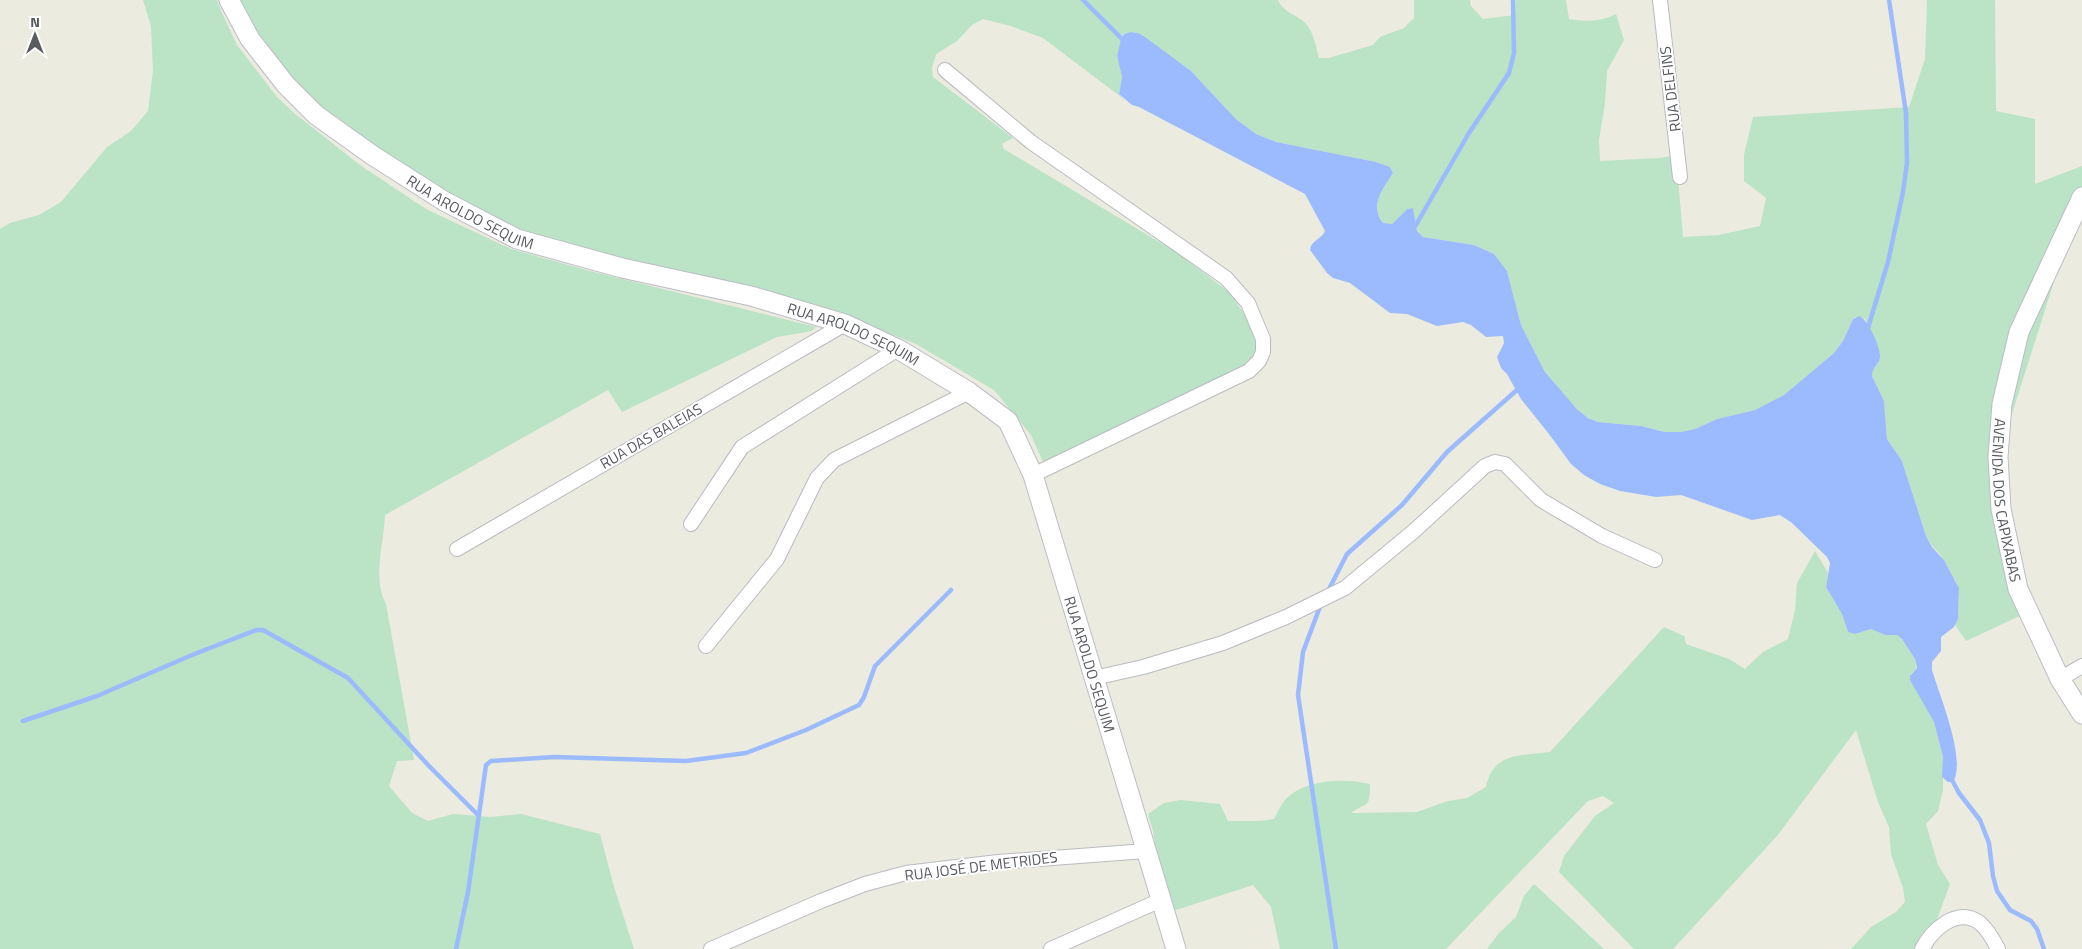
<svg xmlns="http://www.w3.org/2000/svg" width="2082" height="949" font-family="'Titillium Web',sans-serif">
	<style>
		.green { fill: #bbe3c5 }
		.water { fill: #9cbbfe }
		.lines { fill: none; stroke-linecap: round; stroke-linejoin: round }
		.stream { stroke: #9cbbfe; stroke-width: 4.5 }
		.street-casing { stroke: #babbc1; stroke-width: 16 }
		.secondary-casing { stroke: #bcbdc5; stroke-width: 21 }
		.street { stroke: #fff; stroke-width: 14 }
		.secondary { stroke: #fff; stroke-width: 19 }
		.labels { text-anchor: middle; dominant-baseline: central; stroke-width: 4; stroke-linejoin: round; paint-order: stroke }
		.street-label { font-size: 15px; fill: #585a60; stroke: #fff }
	</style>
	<rect width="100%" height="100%" fill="#ebebdf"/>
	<g class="green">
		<path d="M143 0H217L222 13 237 45 277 97 294 113 360 165 426 209 511 249 590 271 816 327 812 331 777 337 622 412 608 390 385 515C384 543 372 578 386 604L414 760 397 761 389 786 412 813 428 821 453 814 491 817 521 814 600 834 614 887 634 949H0V229L10 223 39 215 61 202 107 147 131 131 148 111 153 71 151 26Z"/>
		<path d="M236 0H1278C1284 14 1298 14 1307 25 1314 34 1316 47 1319 58H1329L1373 45 1380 37 1404 28 1414 18V0H1470L1471 6 1483 19 1515 15 1516 0H1566L1569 19C1587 22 1600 22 1616 14L1624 40 1607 71 1605 103 1599 140 1600 161 1660 158 1676 155 1683 237 1719 235 1760 226 1766 198 1744 181V155L1753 117 1909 107 1925 59 1927 0H1995L1996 111 2035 119V184L2082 166V207L2060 263 2002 445 2008 551 2026 613 1966 641 1955 625 1958 619 1959 593 1957 583 1941 555 1933 547 1926 536 1902 461 1887 439 1884 401 1872 376V372L1878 363 1873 335 1865 319 1855 317 1853 319 1843 341 1834 353 1784 395 1755 410 1717 419 1695 429 1681 432H1665L1641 426 1598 422 1587 417 1570 402 1545 372 1521 325 1507 271 1494 254 1474 245 1423 237 1417 231 1413 208 1407 209 1392 224 1383 223C1370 205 1382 189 1393 173L1390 167 1376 162 1276 142 1256 134 1236 119 1191 71 1138 33 1130 32 1123 34 1117 56 1122 77 1119 94 1125 100 1043 38 1011 26 983 19 972 25 957 41 936 54 932 68 933 77 1013 138 1002 144 1004 149 1176 252 1229 292 1258 334 1256 364 1044 464 1031 435 994 390 916 344 817 305 554 242 507 225 402 168 308 103 241 11Z"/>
		<path d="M1815 551 1828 573 1826 587 1842 614 1848 632H1861L1871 629 1885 635H1897L1902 639 1915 659 1916 669 1911 674 1934 722 1943 757V790L1938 811 1926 824 1938 865 1950 884 1926 949H1851L1871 927 1896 912 1905 902 1903 888 1891 854 1889 827 1878 802 1856 730 1777 836 1673 949H1634L1559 872 1564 856 1595 816 1614 803 1603 796 1588 801 1446 949H1280L1271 907 1253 885 1173 911 1158 862 1153 831 1148 814 1164 803 1181 800 1220 804 1228 821H1261L1274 819C1278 812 1281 804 1287 798 1306 779 1345 778 1370 784 1370 810 1367 801 1351 813L1417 812 1448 801 1467 798 1486 787C1493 752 1521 756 1550 752L1664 627 1684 636 1686 644 1729 659 1745 669 1763 652 1788 639 1795 610 1797 583Z"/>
		<polygon points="1534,884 1604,949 1487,949 1499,933 1516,917 1524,896"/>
	</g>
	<path class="water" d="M1130 32 1138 33 1145 37 1191 71 1236 119 1256 134 1276 142 1376 162 1390 167 1393 173C1383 189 1369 205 1383 223L1392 224 1407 209 1413 208 1417 231 1423 237 1474 245 1494 254 1507 271 1521 325 1545 372 1576 408 1588 418 1598 422 1641 426 1665 432H1681L1695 429 1717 419 1755 410 1784 395 1834 353 1843 341 1853 319 1859 316C1868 319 1881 348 1880 358 1878 365 1872 368 1872 376L1884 401 1887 439 1902 461 1926 536 1932 547 1944 560 1959 588 1958 619 1954 627 1941 637V651L1932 662V670C1939 694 1967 760 1953 782H1948L1942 777 1943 757 1934 722 1910 680V676L1917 668 1915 659 1902 639 1897 635H1885L1871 629 1855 634 1848 632 1842 614 1826 587 1830 563 1827 557 1792 523 1780 515 1752 520 1681 495 1656 497 1620 491 1600 484 1584 475 1571 464 1549 434 1521 399 1507 374 1501 368 1497 357 1504 343 1503 336 1486 337 1471 325 1463 322 1437 326 1407 314 1390 313 1350 283 1333 278 1327 273 1310 250C1311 240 1321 240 1325 231L1305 194 1139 107 1132 105 1119 94 1122 77 1117 56 1121 39 1124 34Z"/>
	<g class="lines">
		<g class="stream">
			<polyline points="1083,0 1125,42"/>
			<polyline points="1413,230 1469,133 1509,73 1514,53 1513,0"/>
			<polyline points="1867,331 1888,262 1903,192 1907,163 1906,113 1889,0"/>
			<polyline points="1327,593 1347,554 1402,505 1447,452 1518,389"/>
			<polyline points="1321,604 1303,652 1298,695 1336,949"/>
			<polyline points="23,721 97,696 192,655 256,630 263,630 348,678 429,766 478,815"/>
			<polyline points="1951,778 1959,793 1980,820 1989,843 1993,876 1997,891 2010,910 2031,921 2037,929 2044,949"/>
			<polyline points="456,949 468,892 486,765 491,761 554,757 686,761 746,753 806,730 859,705 864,697 875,666 951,590"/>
		</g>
		<defs>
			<g id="street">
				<polyline points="1660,0 1680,177"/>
				<polyline points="945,70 1031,142 1226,278 1248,303 1263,339 1263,352 1259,361 1249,371 1033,475"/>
				<polyline points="691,524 742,447 898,349"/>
				<polyline points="457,549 845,324"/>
				<polyline points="706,646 777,559 817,478 834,460 969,392"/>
				<polyline points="1094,678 1143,667 1223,643 1286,617 1345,588 1414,531 1485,466 1495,462 1505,464 1541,500 1602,536 1655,560"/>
				<polyline points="2060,679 2082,666"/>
				<polyline points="711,949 821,901 865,884 906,873 998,862 1146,851"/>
				<polyline points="1051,949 1161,900"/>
				<path d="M1922 949C1932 930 1957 906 1980 923 1987 929 1994 941 1998 949"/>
			</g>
			<g id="secondary">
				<path id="s1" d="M229 0 250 39 286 85 316 115 372 155 444 201 517 239 622 268 751 296 845 324 898 349 969 392 1008 421 1033 475 1176 949"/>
				<path id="s2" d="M2082 197 2019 332 2002 404 1998 457 2001 509 2018 589 2060 679 2082 714"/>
			</g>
		</defs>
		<use href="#street" class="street-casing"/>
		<use href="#secondary" class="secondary-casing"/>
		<use href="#street" class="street"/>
		<use href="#secondary" class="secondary"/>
	</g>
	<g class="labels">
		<g class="street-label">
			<text transform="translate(1670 89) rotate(-97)">RUA DELFINS</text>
			<text stroke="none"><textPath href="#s1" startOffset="328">RUA AROLDO SEQUIM</textPath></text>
			<text stroke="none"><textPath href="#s1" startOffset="732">RUA AROLDO SEQUIM</textPath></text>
			<text transform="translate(651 436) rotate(-30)">RUA DAS BALEIAS</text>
			<text stroke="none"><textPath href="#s2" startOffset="320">AVENIDA DOS CAPIXABAS</textPath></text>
			<text stroke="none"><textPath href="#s1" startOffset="1168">RUA AROLDO SEQUIM</textPath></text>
			<text transform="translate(981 866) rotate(-7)">RUA JOSÉ DE METRIDES</text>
		</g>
	</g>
	<g transform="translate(35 35)" stroke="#ffffff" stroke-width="4" paint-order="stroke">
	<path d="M0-4L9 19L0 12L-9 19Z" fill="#585a60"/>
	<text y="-8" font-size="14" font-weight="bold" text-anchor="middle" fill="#585a60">N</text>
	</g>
</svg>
